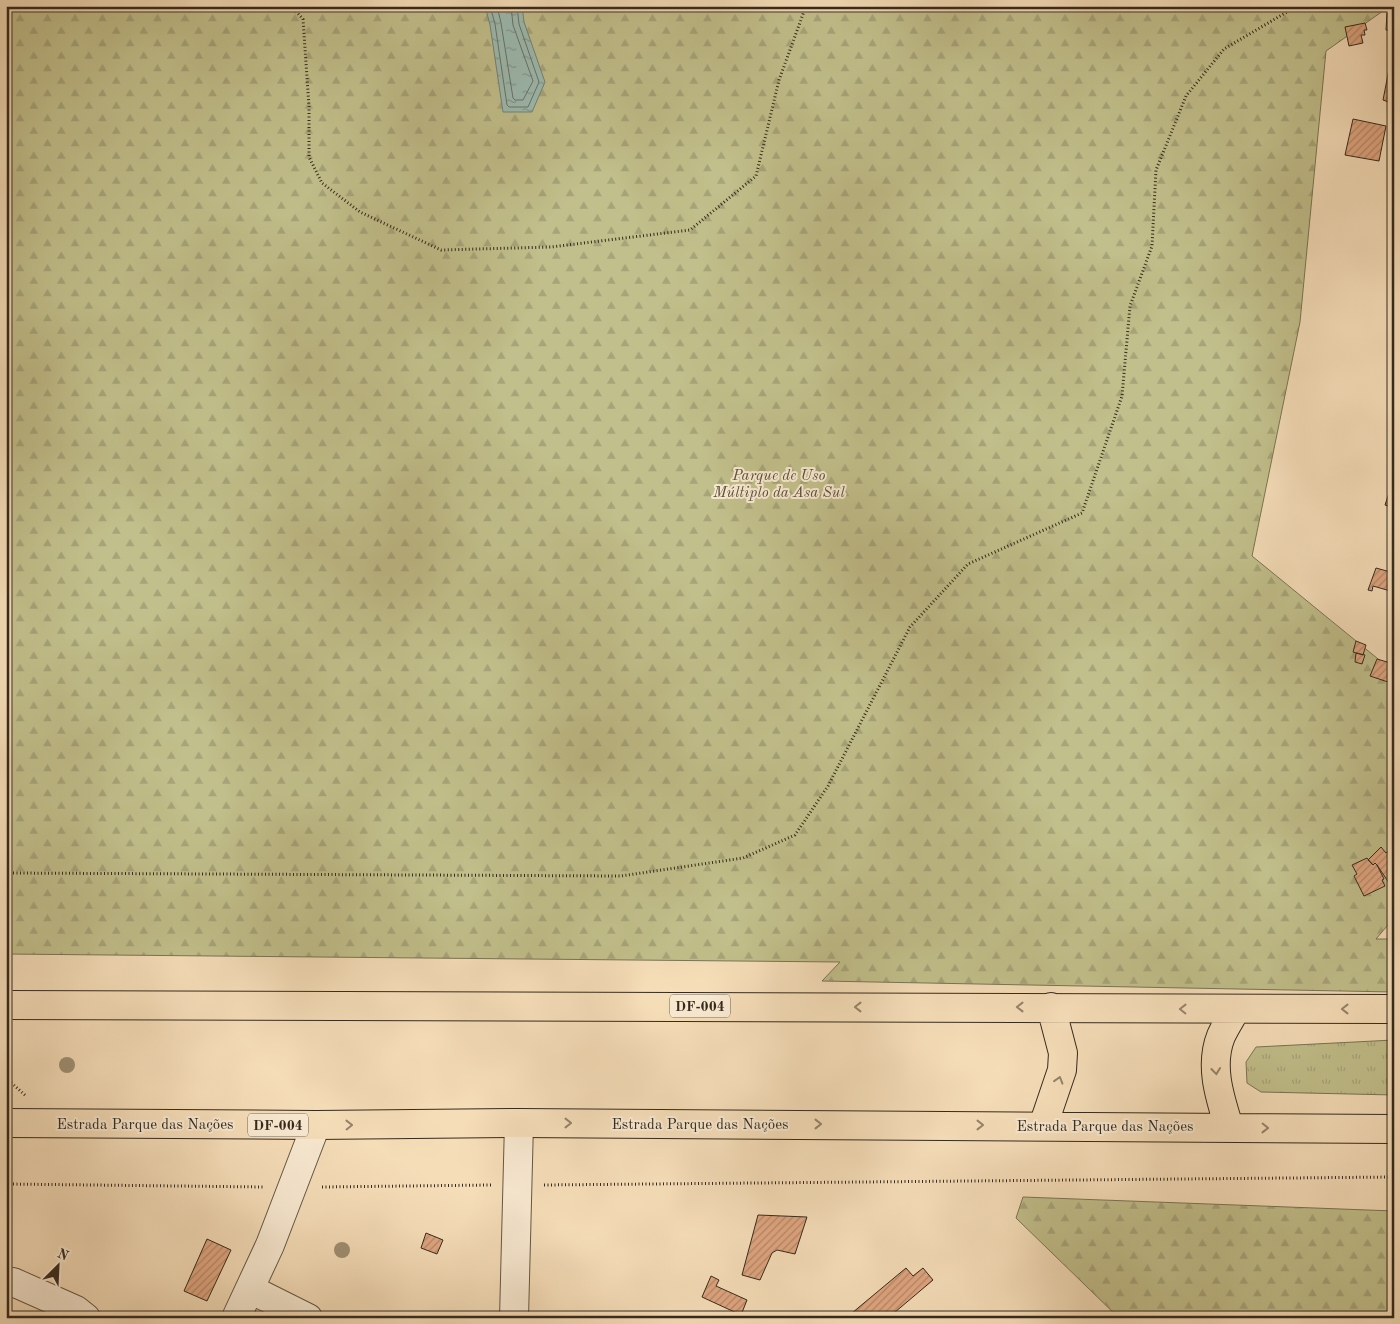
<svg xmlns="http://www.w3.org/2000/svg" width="1400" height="1324" viewBox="0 0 1400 1324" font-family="'Old Standard TT',serif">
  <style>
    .grass { fill: url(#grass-tufts); stroke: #7b7454 }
    .forest { fill: url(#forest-firs); stroke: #7b7454 }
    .water { fill: url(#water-ripples); stroke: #738176 }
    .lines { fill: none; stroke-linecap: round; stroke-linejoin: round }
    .shore { stroke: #687267; stroke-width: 1 }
    .building { fill: url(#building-hatch); stroke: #352a1d }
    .minor-casing { stroke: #655744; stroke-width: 30 }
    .highway-casing { stroke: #352a1d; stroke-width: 30 }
    .path { stroke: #352a1d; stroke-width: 3; stroke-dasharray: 1 2.5; stroke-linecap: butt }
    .minor { stroke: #f8e9d1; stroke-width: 28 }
    .highway { stroke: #f5ddb8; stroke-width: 28 }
    .tree { fill: #9f8f72 }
    .oneway { stroke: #95846a }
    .labels { text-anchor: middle; stroke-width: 4; stroke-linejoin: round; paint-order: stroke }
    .shield { fill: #f8e9d1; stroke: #706353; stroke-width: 1 }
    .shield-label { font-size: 14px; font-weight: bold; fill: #352a1d }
    .park-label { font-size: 15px; font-style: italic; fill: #584f38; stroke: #f8e9d1 }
    .street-label { font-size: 15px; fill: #352a1d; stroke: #f8e9d1 }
  </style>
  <defs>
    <pattern id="grass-tufts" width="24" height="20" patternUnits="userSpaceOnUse" patternTransform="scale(1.25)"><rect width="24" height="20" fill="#c1bf8b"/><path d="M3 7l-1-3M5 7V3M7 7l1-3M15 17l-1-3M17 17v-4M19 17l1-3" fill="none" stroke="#a6a478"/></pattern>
    <pattern id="forest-firs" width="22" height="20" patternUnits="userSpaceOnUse" patternTransform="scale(1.25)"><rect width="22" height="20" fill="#c1bf8b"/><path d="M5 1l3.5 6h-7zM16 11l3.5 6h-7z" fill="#a6a478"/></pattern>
    <pattern id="water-ripples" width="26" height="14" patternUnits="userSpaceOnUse" patternTransform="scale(1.25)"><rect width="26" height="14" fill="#9cbbb1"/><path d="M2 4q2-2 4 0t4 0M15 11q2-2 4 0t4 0" fill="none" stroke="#80988f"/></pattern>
    <pattern id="building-hatch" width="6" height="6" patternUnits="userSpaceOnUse" patternTransform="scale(1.25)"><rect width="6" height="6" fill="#dfa680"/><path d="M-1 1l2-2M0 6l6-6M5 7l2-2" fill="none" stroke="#b68768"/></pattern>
  </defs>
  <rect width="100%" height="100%" fill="#f5ddb8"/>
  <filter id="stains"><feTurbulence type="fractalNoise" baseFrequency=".004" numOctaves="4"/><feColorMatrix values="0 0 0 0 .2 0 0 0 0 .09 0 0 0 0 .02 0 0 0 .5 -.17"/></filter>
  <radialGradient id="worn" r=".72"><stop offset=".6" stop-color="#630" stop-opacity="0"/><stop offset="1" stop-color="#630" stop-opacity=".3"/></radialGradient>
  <path class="grass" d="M1394 1040V1095L1261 1092 1247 1083 1246 1062 1256 1047Z"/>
  <path class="forest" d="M6 6H1390L1326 51 1300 322 1252 556 1394 672V915L1393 919 1376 939H1394V992L822 981 840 962 6 954Z
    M1023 1197 1394 1211V1318H1119L1016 1218Z"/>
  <path class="water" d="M485 6H522L524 22 545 82 532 112H503L490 25Z"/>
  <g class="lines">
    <path class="shore" d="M490 6 495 24 507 105 509 107H528L539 82 519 24 517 6
      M497 6 501 23 513 98 515 100H523L533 81 513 25 511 6"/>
  </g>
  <path class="building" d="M1387 13 1394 14 1393 31 1386 30Z
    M1365 23 1367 30H1364L1365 35H1361L1363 43 1349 46 1345 27Z
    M1390 64H1394V104L1383 100Z
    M1353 119 1386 126 1379 161 1345 155Z
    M1394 478V508L1385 505Z
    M1376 568 1394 573V592L1373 586 1372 591 1368 590Z
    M1356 641 1366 645 1363 655 1353 652Z
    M1356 653 1365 655 1362 664 1355 662Z
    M1377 659 1394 664V684L1370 676Z
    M1381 847 1386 853 1394 847V879L1389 883 1377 865 1375 863 1373 865 1368 860Z
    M1367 858 1373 865 1375 863 1377 865 1384 879 1382 880 1385 886 1364 896 1354 876 1357 874 1352 865Z
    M758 1215 807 1217 795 1254 777 1250 772 1253 760 1280 742 1275Z
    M426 1233 443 1240 437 1254 421 1248Z
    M207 1239 231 1250 207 1301 184 1291Z
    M906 1268 913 1276 923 1268 933 1280 888 1318H846Z
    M711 1276 719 1280 716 1286 747 1300 741 1315 702 1297Z"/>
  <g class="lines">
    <g class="minor-casing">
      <path id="minor" d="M6 1281 13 1282 76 1310 86 1318
        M250 1289 308 1318
        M236 1318 270 1245 316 1125
        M514 1318 519 1123"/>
    </g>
    <g class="highway-casing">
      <path id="highway" d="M6 1005 1394 1009
        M6 1123 316 1125 519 1123 1394 1129
        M1043 1126 1062 1070 1063 1053 1051 1007
        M1229 1127C1220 1098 1209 1066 1221 1036 1225 1027 1231 1018 1236 1009"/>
    </g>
    <path class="path" d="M291 6 303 19 309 107V157L322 183 360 212 441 250 551 247 690 230 756 176 779 80 806 6
      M6 873 621 876 743 858 795 835 828 786 910 627 968 564 1082 513 1122 396 1130 306 1152 246 1156 170 1186 96 1224 49 1297 6
      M6 1078 26 1096
      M6 1184 263 1187
      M544 1185 1394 1177
      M322 1187 491 1185"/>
    <use href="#minor" class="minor"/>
    <use href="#highway" class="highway"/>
  </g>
  <g class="tree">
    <circle cx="67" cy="1065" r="8"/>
    <circle cx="342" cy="1250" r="8"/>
  </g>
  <defs><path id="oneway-chevron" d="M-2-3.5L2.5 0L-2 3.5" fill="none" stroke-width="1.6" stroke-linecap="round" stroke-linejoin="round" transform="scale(1.25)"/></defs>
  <g class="oneway">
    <use href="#oneway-chevron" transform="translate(858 1007) rotate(-180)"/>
    <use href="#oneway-chevron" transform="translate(1020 1007) rotate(-180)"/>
    <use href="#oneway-chevron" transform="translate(1183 1009) rotate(-179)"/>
    <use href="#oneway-chevron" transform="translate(1345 1009) rotate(-180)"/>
    <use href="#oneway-chevron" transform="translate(1216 1071) rotate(84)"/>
    <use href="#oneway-chevron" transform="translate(1059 1080) rotate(-73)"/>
    <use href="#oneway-chevron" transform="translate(568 1123)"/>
    <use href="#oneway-chevron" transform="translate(818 1124)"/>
    <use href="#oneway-chevron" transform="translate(349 1125) rotate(-1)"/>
    <use href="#oneway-chevron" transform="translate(980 1125)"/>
    <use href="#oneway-chevron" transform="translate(1265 1128) rotate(1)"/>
  </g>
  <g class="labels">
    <g class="shield">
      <rect x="670" y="994.5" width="60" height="23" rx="4"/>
      <rect x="248" y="1113.5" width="60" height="23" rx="4"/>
    </g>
    <g class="shield-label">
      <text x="700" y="1011">DF-004</text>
      <text x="278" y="1130">DF-004</text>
    </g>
    <g class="park-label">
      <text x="779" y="480">Parque de Uso<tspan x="779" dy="17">Múltiplo da Asa Sul</tspan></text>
    </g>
    <g class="street-label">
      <text x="145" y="1129">Estrada Parque das Nações</text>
      <text x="700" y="1129">Estrada Parque das Nações</text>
      <text x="1105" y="1131">Estrada Parque das Nações</text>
    </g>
  </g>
  <rect width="1400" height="1324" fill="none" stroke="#f5ddb8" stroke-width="25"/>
  <rect x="8" y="8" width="1385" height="1309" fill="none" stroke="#352a1d" stroke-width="2.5"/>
  <rect x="12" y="12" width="1375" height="1299" fill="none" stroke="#352a1d"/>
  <g transform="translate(58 1266) rotate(24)" stroke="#f8e9d1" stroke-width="4" paint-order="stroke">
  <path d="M0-4L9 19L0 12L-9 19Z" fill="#352a1d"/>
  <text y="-8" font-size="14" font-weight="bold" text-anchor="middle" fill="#352a1d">N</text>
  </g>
  <rect width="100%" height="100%" filter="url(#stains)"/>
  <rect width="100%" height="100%" fill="url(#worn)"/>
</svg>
